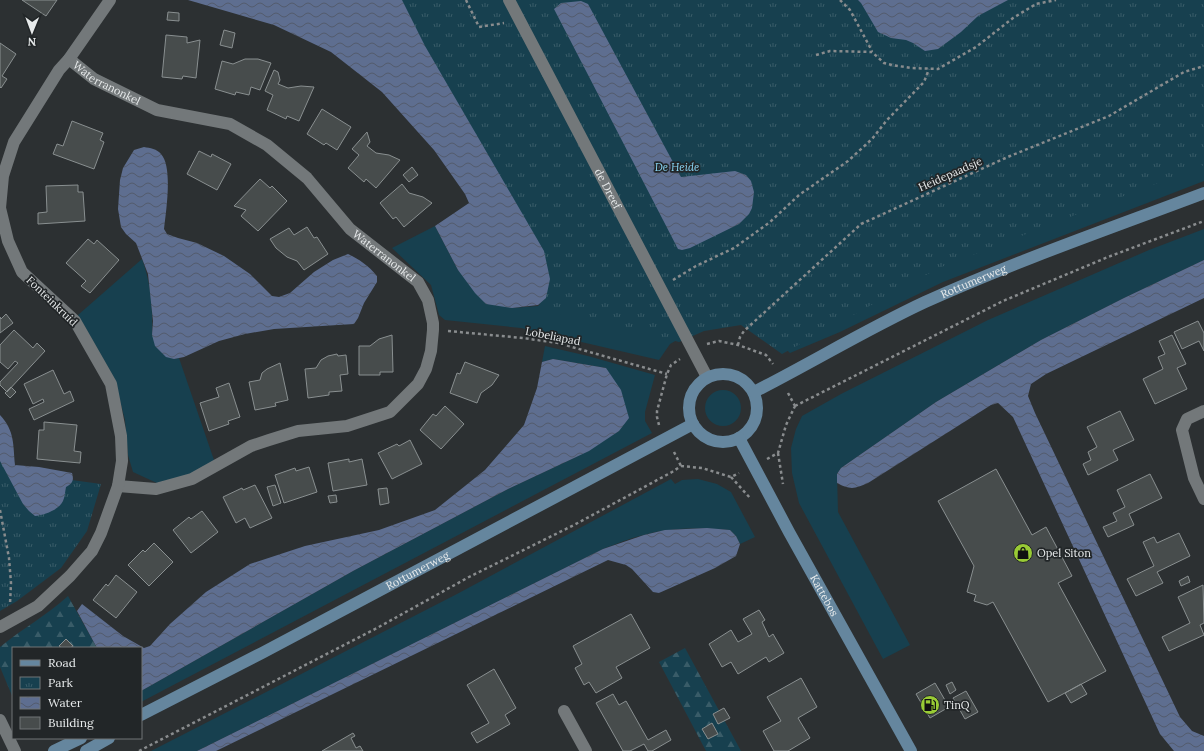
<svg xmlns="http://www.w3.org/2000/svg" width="1204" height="751" viewBox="0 0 1204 751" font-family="Lora,serif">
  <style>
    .green { fill: #17404f }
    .forest { fill: url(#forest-firs) }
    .park { fill: url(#park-tufts) }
    .water { fill: url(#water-waves) }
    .building { fill: #474c4c; stroke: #898f90 }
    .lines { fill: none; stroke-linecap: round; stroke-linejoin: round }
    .path { stroke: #898c8e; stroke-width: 2.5; stroke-dasharray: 3 3; stroke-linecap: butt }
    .street { stroke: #73787a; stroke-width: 12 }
    .secondary { stroke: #65869e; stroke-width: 12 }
    .labels { text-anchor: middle; stroke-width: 3.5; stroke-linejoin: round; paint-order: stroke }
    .street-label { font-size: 11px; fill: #e8ebec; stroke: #222628 }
    .park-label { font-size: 11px; font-style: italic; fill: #8bd8f7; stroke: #222628 }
    .poi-label { font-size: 11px; fill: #e8ebec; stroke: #222628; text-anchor: start }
  </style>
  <defs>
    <pattern id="forest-firs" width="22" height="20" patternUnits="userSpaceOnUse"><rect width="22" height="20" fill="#17404f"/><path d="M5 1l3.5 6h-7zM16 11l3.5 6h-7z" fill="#395c68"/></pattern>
    <pattern id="park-tufts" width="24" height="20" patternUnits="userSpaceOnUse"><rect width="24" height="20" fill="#17404f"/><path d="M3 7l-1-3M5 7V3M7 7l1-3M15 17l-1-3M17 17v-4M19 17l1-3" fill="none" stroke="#395c68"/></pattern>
    <pattern id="water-waves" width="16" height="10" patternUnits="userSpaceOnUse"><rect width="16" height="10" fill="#5e6e90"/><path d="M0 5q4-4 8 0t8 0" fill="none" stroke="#525a6c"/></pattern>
  </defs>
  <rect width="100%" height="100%" fill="#2c3032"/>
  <path class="green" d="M1204 155V181L943 282 840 332 790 353 778 342 830 313Z
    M435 226 458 270 512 308 538 306 546 298 677 340 670 344 659 360 521 328 445 320 439 315 431 285 392 248Z
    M1204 229V260L1124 298 1041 340 936 402 841 468 837 474 838 512 910 645 883 659 799 503 792 473 791 448 796 429 802 416 841 394 988 320 1149 250Z
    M142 259C151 283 153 310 152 335L174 359 179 358 215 463 196 474 159 484 133 472 128 455 125 420 114 378 78 315Z
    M545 346 588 356 655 375 645 412V421L652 433 141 702V691L353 571 508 489 576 457 619 431 606 368 553 359 542 362Z
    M705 408a18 18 0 1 1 36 0a18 18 0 1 1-36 0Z
    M671 479 675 484 682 480 698 479 717 484 731 492 755 537 740 544 736 536 730 530C702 528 671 527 644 535 630 538 616 544 603 549L197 751H151L457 594Z"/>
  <path class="forest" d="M68 596 97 648H13V698L0 667V647C22 629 47 615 68 596Z
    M685 648 741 751H706L659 662Z"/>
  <path class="park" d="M366 0H1204V165L939 268 782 354 741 325 704 331 679 342 527 300Z
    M0 447 13 472 101 484 87 531 61 568 17 601 0 611Z"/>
  <path class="water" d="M188 0H402L425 46 544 251 550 279 546 298 538 305 512 308 486 304 475 293 458 270 435 226 469 203 465 194 434 150 382 92 331 52 274 25Z
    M858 0H1008L978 16 961 32 938 49 925 51 913 43 906 40 891 38 878 32 861 3Z
    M581 1 588 4 681 177 735 171 746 175 751 181 754 192 752 208 749 214 739 224 690 248 682 250 678 249 554 9 561 3Z
    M144 147C150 148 157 149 161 154 173 167 166 211 164 229L167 234 178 238 197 243 224 256 250 274 272 296 279 297 290 293 314 272 333 260 348 254C359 259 369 266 377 276V282L364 303 358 318 354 324 274 329 245 334 219 341 184 357 174 359 166 357 155 346 152 335 153 321 148 274 136 243 126 234 121 227 118 209 120 180 123 168 134 150Z
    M1204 260V298L1046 374 1031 384 1028 396 1035 413 1180 717 1192 731 1204 736V751H1174L1160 734 1013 417 998 403 991 405 868 483C855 489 850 490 837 483V474L841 468 936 402 1041 340 1124 298Z
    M553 359 606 368 621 390 629 418 619 431 589 451 508 489 353 571 141 691V648H97L77 611 82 604 123 636 144 648 150 646 170 624 206 592 250 564 305 546 379 530 435 510 485 470 524 425 537 388 542 362Z
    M0 415C15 431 13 445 15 465L39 467 72 473C74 480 73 483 66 487 65 492 65 496 63 501 59 510 44 515 35 516L29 511 23 504 0 461Z
    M707 528 730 530 736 536 740 544 736 556 715 568 659 593 653 592 632 569 626 565 608 560 216 751H197L603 549 644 535 665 530Z"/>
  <path class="building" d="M22 0H57L46 16Z
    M168 12 179 13V21L167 20Z
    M224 30 235 33 232 48 220 45Z
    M166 35 187 37V43L200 40 196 78 183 76 182 79 162 77Z
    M0 43 16 54 2 76 7 79 1 88 0 87Z
    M245 59H258L271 63 260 90 251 87 249 95 236 92 235 95 215 89 222 61 233 64Z
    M274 70 278 72 280 80 278 84 288 88 301 86 314 87 299 121 287 116 286 119 267 110 273 95 265 91Z
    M322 109 351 127 337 150 326 143 324 145 307 134Z
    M72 121 103 133 100 140 104 142 94 169 53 154 57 144 63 146Z
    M367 132 370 142 367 146 376 153 389 155 400 160 376 188 366 179 364 182 348 168 359 155 352 149Z
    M199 151 211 157 212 154 231 164 217 190 187 174Z
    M412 167 418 175 409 182 403 175Z
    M260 179 270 188 272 186 287 201 258 231 241 216 246 210 234 206Z
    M402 184 409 193 423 197 432 203 404 227 396 217 393 219 380 203Z
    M78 185V192H83L85 221 38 224V213L47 212 46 186Z
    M307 227 314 238 317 237 328 254 304 270 297 261 287 257 276 248 270 239 289 228 294 235Z
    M88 239 94 244 97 240 119 260 90 293 81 286 86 281 66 263Z
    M6 314 13 323 0 333V317L1 319Z
    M1198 321 1204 333V351L1199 341 1182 349 1174 332Z
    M14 330 33 348 37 343 45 351 7 392 0 385V382L18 363 15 361 8 369 0 362V345Z
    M392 335 393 372H380V375H359V346H370L379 339Z
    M1172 335 1186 364 1177 368 1187 389 1155 404 1143 379 1163 369 1158 357 1165 354 1159 341Z
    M337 354 338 356 346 355 348 374 340 375 342 391 329 392V395L308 398 305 369 316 368 321 360 328 356Z
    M465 362 499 375 492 385 481 393 477 403 450 393 457 373 460 374Z
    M280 363 288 400 275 403 276 406 255 410 249 382 260 380 262 373 267 369Z
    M53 370 64 394 70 391 74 401 34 420 29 409 44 402 43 399 33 404 24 384Z
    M229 383 240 417 228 421 229 424 209 431 200 403 219 397 216 388Z
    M11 387 16 392 10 398 5 393Z
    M445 406 464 424 441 449 420 430 433 414 436 416Z
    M1120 411 1134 440 1113 450 1118 460 1088 475 1083 464 1091 460 1088 452 1097 447 1087 427Z
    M44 422 77 425 74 451 81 452 80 463 37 459 39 430H44Z
    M410 440 422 464 392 479 378 453 397 444 399 446Z
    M349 459V462L362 459 367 485 333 491 328 463Z
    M309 467 317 492 284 503 275 475 295 468 296 471Z
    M996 469 1032 535 1046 527 1072 576 1058 583 1106 671 1048 702 993 602 987 605 974 601 976 595 967 592 974 566 938 501Z
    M1150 474 1162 498 1129 514 1134 525 1108 537 1103 527 1117 521 1113 513 1125 507 1117 490Z
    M255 485 272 518 250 528 245 518 236 523 223 497 242 488 243 490Z
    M275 485 281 503 273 506 267 487Z
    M387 488 389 503 380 505 378 489Z
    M336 495 337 502 330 503 328 496Z
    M202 511 218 532 191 553 173 530 189 517 191 519Z
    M1179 533 1190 556 1157 572 1163 583 1136 596 1127 579 1154 566 1143 542 1154 537 1157 543Z
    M154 543 173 562 149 586 128 565 143 550 145 552Z
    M116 575 137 592 116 618 93 600 106 584 108 586Z
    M1188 576 1190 582 1181 586 1179 581Z
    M1203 585 1204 623 1200 625 1204 635 1169 651 1162 637 1190 623 1178 597Z
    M759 610 765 620 762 622 769 637 773 634 784 653 769 662 766 657 738 674 731 662 722 667 709 644 731 630 738 642 752 634 743 619Z
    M631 614 650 648 616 667 622 678 596 693 589 682 584 685 575 668 582 664 573 646Z
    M66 639 73 646 70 648H62L59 646Z
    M494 669 516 708 505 715 510 724 477 743 471 733 489 723 467 685Z
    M801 678 817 707 798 718 810 738 788 751H774L763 731 781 721 767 697Z
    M952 682 956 690 950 694 946 685Z
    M935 683 949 707 930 718 916 694Z
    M1081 684 1087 694 1071 703 1065 693Z
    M966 691 978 712 965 719 953 698Z
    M613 694 619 705 626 701 648 740 666 730 671 740 652 751H648L644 744 630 751H623L596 703Z
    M724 708 730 718 718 724 713 714Z
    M712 723 718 734 708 739 702 729Z
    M353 733 355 736 351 738 356 748 360 746 363 751H322Z"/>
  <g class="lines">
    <path class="path" d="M466 0 479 27 504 23
      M840 0 850 10 872 51
      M816 55 830 51 872 52 884 63 892 65 911 68 938 69 976 47 1013 18 1036 4 1056 0
      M673 280 696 266 734 248 770 222 799 195 848 161 872 139 887 120 924 82 929 69
      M448 331 523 338 558 343 667 374
      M707 344 719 341 738 345 766 355 773 364
      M738 345 740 337 744 331 861 224 1010 156 1109 116 1184 72 1204 66
      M788 393 795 406
      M795 406 1003 301 1108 257 1204 221
      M659 425 657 417V411L667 374 671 365 680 359
      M674 452 681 466
      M778 453 783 484
      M767 459 778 453 786 425 795 406
      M681 466 702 468 731 477 739 473
      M731 477 751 499
      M0 510 9 558 11 583 10 604
      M139 751 377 628 469 577 574 525 672 472 681 466"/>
    <g class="street">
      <path id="s1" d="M509 0 707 377"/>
      <path id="s2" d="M69 59 94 79 157 110 230 124 267 145 307 178 350 229 418 282 428 300 433 323V330L431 351 426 369 418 384 390 412 347 426 298 431 269 440 251 446 192 479 156 489 118 486"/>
      <path d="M1204 411 1187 419 1182 430 1194 478 1204 499"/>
      <path d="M0 627 38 606 70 576 92 551 101 533 118 486 122 461 121 436 111 384 75 321 22 272 8 241 0 208 3 176 14 142 59 70 69 59 110 0"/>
      <path d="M564 711 586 751"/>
      <path d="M0 720 15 751"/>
    </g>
    <g class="secondary">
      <circle cx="723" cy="408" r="34"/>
      <path id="s3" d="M754 392C811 363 867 329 925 302 1016 261 1111 228 1204 193"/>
      <path id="s4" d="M739 438 789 532 911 751"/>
      <path id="s5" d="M141 715 262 653 693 424"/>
      <path d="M54 751 81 738"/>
      <path d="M86 751 109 738"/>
    </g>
  </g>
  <defs>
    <g id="shop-disc" transform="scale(1)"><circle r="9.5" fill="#99cb35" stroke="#222628"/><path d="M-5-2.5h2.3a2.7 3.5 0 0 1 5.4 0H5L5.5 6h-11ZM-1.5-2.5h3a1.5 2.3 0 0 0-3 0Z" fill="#111"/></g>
    <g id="fuel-disc" transform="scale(1)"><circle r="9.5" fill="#99cb35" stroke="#222628"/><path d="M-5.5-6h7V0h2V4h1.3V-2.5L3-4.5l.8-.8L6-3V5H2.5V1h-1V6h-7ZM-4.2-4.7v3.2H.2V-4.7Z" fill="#111"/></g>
  </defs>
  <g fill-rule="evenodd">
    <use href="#shop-disc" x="1023" y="553"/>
    <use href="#fuel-disc" x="930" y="705"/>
  </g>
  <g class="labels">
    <g class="street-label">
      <text dy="4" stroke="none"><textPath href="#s2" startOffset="45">Waterranonkel</textPath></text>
      <text transform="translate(950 174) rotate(-24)" y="4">Heidepaadsje</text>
      <text dy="4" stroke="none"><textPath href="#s1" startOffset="213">de Dreef</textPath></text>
      <text dy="4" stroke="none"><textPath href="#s2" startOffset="381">Waterranonkel</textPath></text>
      <text dy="4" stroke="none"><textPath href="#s3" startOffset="246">Rottumerweg</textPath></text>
      <text transform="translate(52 301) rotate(44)" y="4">Fonteinkruid</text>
      <text transform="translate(553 336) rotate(11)" y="4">Lobeliapad</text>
      <text dy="4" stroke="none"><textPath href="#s5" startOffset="312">Rottumerweg</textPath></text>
      <text dy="4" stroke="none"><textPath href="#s4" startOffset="179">Kattebos</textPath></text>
    </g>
    <g class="park-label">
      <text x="677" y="171">De Heide</text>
    </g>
    <g class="poi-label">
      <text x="1037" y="557">Opel Siton</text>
      <text x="944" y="709">TinQ</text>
    </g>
  </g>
  <rect x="12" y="647" width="130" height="92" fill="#222628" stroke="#717576"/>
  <rect x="20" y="660" width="20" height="6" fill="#65869e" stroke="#717576"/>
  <text x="48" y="667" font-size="12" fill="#e8ebec">Road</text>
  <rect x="20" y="677" width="20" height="12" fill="url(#park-tufts)" stroke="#717576"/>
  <text x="48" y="687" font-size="12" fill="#e8ebec">Park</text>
  <rect x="20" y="697" width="20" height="12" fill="url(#water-waves)" stroke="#717576"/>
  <text x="48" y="707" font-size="12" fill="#e8ebec">Water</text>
  <rect x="20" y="717" width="20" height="12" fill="#474c4c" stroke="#717576"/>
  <text x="48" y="727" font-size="12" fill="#e8ebec">Building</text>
  <g transform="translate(32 32) rotate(181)" stroke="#222628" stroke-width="3" paint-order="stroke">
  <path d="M0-3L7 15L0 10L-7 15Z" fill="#e8ebec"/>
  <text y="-6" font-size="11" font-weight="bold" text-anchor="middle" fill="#e8ebec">N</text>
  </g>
</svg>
